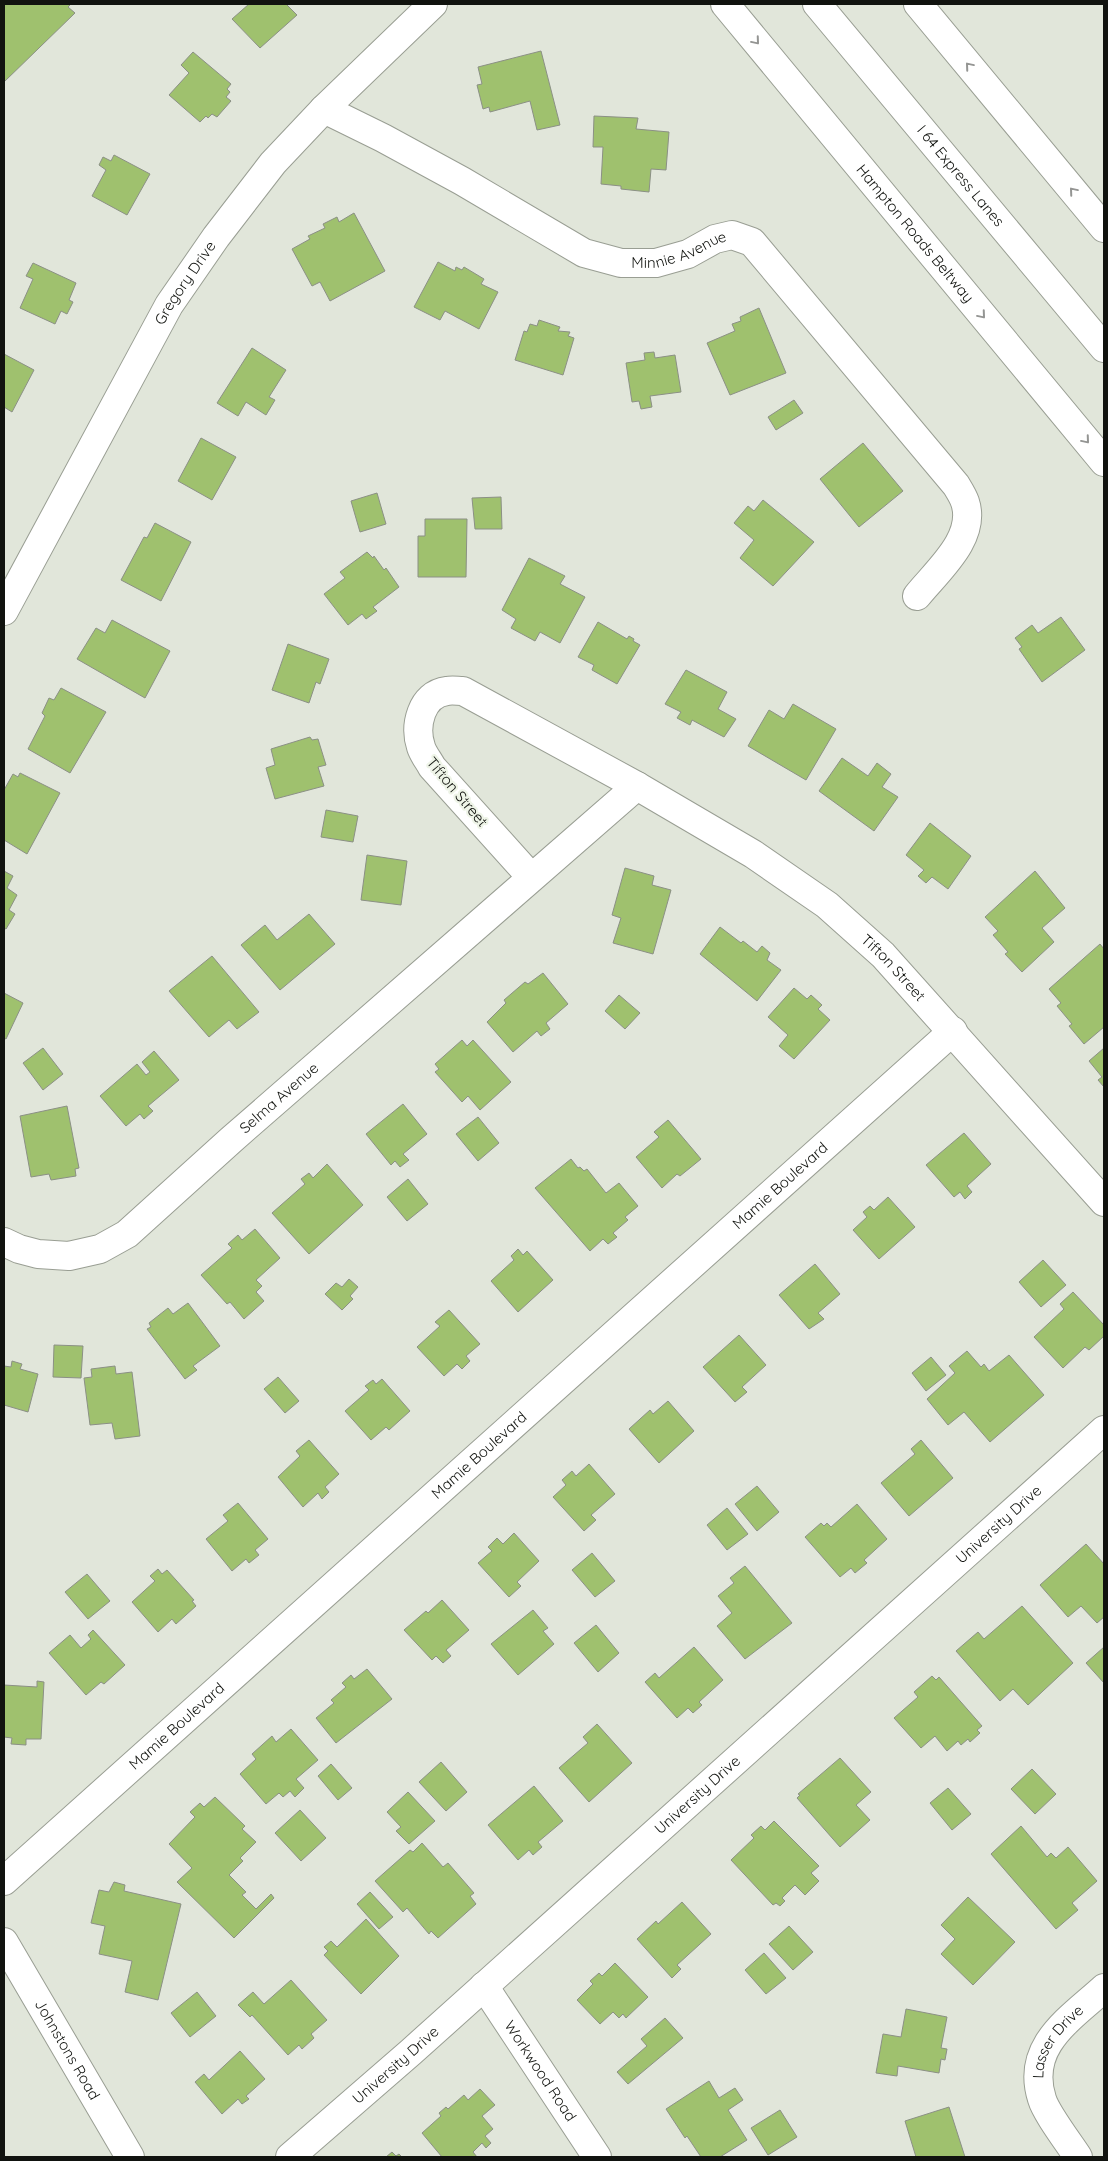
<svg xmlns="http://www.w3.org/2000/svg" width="1108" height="2161" viewBox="0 0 1108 2161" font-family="Quicksand,sans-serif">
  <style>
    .building { fill: #9fc16e; stroke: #8b9085 }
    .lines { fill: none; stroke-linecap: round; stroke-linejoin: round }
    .minor-casing { stroke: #999e93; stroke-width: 30 }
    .tertiary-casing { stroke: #999e93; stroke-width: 30 }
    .motorway-casing { stroke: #999e93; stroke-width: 30 }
    .minor { stroke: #fff; stroke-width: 28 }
    .tertiary { stroke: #fff; stroke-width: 28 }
    .motorway { stroke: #fff; stroke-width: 28 }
    .oneway { stroke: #949593 }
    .labels { text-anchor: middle; stroke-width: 4.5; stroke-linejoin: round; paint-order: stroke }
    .street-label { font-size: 15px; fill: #11130f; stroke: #eef4e7 }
  </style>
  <rect width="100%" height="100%" fill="#e1e6da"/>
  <path class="building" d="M4 4H71L68 7 75 13 4 82Z
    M249 4H286L297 15 260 48 232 19Z
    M541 51 560 125 537 130 530 101 490 112 489 107 483 109 477 85 482 84 478 67Z
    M193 52 231 84 227 89 230 92 226 97 231 101 217 117 212 114 208 118 206 116 200 122 169 95 189 73 181 65Z
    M594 116 638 118 636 129 669 132 666 170 651 169 649 192 621 189V186L601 184 603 147H593Z
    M114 155 150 174 127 215 92 196 106 170 99 165 103 157 111 161Z
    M354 213 385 271 330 301 320 282 312 286 292 249 310 239 308 236 325 228 323 224 337 217 339 222Z
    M438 262 455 271 456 267 462 270 464 267 484 279 481 284 498 292 479 329 445 311 440 320 414 307Z
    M33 263 76 283 69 300 73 302 67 314 61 311 55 324 20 308 33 279 26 276Z
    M759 308 786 373 730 395 707 343 735 331 732 324 741 321 740 317Z
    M539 320 560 327 558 331 570 332 568 336 574 338 563 375 515 360 524 331 527 332 530 324 537 326Z
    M252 348 286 370 269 397 275 400 266 415 246 402 238 416 217 403Z
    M654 352 655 358 675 355 681 392 650 396 652 407 641 409 639 401 632 402 626 363 645 360 644 353Z
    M4 354 34 370 12 412 4 407Z
    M794 400 803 413 776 430 768 417Z
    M201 438 236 457 212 500 178 481Z
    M863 443 903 491 859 527 820 479Z
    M377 493 386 524 360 532 351 501Z
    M501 497 502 529H475L472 498Z
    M763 500 814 542 773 586 740 558 754 540 734 523 748 506 754 511Z
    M425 519H467L466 577H418V536H425Z
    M155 523 191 542 161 601 121 580 144 537 147 538Z
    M367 552 373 558 374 556 384 570 386 568 399 587 373 607 377 611 366 619 362 614 348 625 324 594 345 578 340 572Z
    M529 558 565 576 560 584 585 597 560 643 540 632 535 641 511 628 516 619 502 610Z
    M1061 617 1085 650 1042 682 1019 649 1022 647 1015 638 1032 625 1038 633Z
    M112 620 170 651 145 698 77 659 96 628 105 633Z
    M598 622 627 639 629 636 634 639 633 641 640 645 617 684 592 670 594 665 578 657Z
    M288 644 329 659 320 684 316 682 309 703 272 690Z
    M686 670 727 692 718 709 736 719 724 737 692 720 690 725 677 718 681 712 665 704Z
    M61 688 106 712 70 773 28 749 45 716 42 713 49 698 54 700Z
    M793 704 836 729 806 780 748 746 769 710 784 719Z
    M310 737 312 740 318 739 326 765 318 767 324 786 275 799 266 768 275 765 271 749Z
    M842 758 868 776 877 763 891 774 882 787 898 797 874 831 819 791Z
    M20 773 60 793 27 854 4 840V790L13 774 18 777Z
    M326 810 358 816 353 842 321 837Z
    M930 823 971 856 948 889 932 877 926 883 918 876 924 870 906 855Z
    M367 855 407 861 401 905 361 900Z
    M625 868 654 876 652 885 671 890 653 954 613 943 621 918 612 915Z
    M4 871 13 876 7 888 17 895 9 910 15 914 6 929 4 928Z
    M1035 871 1065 908 1042 928 1054 942 1022 972 1005 954 1008 952 993 935 998 931 985 917Z
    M309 914 335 944 280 990 241 945 265 925 277 940Z
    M720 927 741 943 743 941 757 952 762 946 770 953 767 960 781 970 757 1001 700 954Z
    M1100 944 1104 949V1027L1084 1044 1069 1026 1072 1024 1057 1006 1061 1003 1049 989Z
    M212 956 259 1012 237 1029 229 1020 209 1037 169 991Z
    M543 973 568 1004 546 1023 550 1029 541 1036 537 1031 513 1052 487 1022 506 1003 504 1000 525 982 528 984Z
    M794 988 807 999 811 995 822 1005 818 1009 830 1020 794 1059 779 1046 788 1035 768 1017Z
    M4 993 23 1003 6 1039 4 1038Z
    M619 995 640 1013 625 1029 605 1011Z
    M462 1040 467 1046 473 1040 511 1082 480 1110 468 1096 462 1102 435 1072 439 1069 435 1064Z
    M43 1048 63 1074 43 1090 23 1063Z
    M1104 1048V1087L1098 1080 1102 1077 1089 1061Z
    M154 1051 179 1080 148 1106 153 1111 144 1119 140 1114 126 1126 100 1096 137 1064 146 1075 150 1072 142 1062Z
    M403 1104 427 1134 403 1154 409 1160 400 1167 395 1161 391 1165 366 1134Z
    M67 1106 79 1168 75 1169 76 1176 51 1180 49 1174 31 1177 20 1116Z
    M478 1117 499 1143 478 1161 456 1134Z
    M668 1120 701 1159 680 1176 677 1174 662 1188 636 1157 659 1137 654 1132Z
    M964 1133 991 1164 967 1186 972 1192 965 1199 960 1192 954 1197 926 1165Z
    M571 1159 578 1168 580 1167 584 1171 587 1169 606 1193 619 1183 638 1206 625 1217 628 1220 613 1233 617 1237 608 1244 603 1239 590 1251 535 1188Z
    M327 1164 363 1205 309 1254 272 1213 305 1184 301 1179 309 1173 313 1178Z
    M408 1179 428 1204 407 1221 387 1197Z
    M888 1197 915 1227 879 1259 853 1230 867 1217 863 1212 870 1206 874 1210Z
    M255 1229 280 1258 256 1280 262 1286 256 1292 264 1301 244 1319 230 1302 227 1304 201 1275 232 1248 228 1244 238 1235 242 1240Z
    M518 1249 523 1255 527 1251 553 1280 518 1312 491 1281 514 1260 511 1256Z
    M1043 1260 1066 1285 1041 1307 1019 1282Z
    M815 1264 840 1294 818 1313 824 1319 809 1329 779 1295Z
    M349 1279 358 1287 350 1296 353 1299 342 1310 325 1294 336 1283 342 1287Z
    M1073 1292 1104 1325V1336L1089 1350 1085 1347 1063 1368 1034 1337 1064 1309 1060 1304Z
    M188 1303 220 1346 193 1366 197 1370 185 1379 147 1329 151 1327 149 1323 168 1308 173 1314Z
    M449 1310 480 1344 466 1356 470 1361 462 1369 457 1364 444 1376 417 1347 440 1326 435 1322Z
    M739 1335 766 1365 742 1387 747 1392 735 1402 703 1367Z
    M54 1345 83 1346 81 1378 53 1377Z
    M967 1351 981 1367 984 1364 989 1371 1009 1355 1044 1395 990 1442 964 1412 948 1425 927 1399 955 1373 949 1366Z
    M931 1357 946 1375 926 1391 912 1373Z
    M12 1361 22 1364 20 1369 38 1374 28 1412 4 1405V1366L11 1367Z
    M115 1366 116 1374 132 1372 140 1436 115 1439 112 1423 90 1425 84 1378 92 1377 91 1369Z
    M278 1377 299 1401 285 1413 264 1389Z
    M382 1379 410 1411 389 1430 386 1427 371 1440 345 1411 369 1390 365 1386 373 1380 376 1384Z
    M668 1401 694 1431 659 1463 629 1429 650 1410 653 1414Z
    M309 1440 339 1474 325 1487 329 1492 322 1499 318 1493 303 1507 278 1477 300 1456 296 1451Z
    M921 1440 953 1478 909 1516 881 1483 915 1454 911 1449Z
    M589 1464 615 1494 591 1515 596 1520 584 1531 553 1497 566 1485 562 1480 572 1471 576 1476Z
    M757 1486 779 1512 757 1531 735 1504Z
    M238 1503 268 1539 255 1550 259 1555 249 1563 246 1559 232 1571 206 1539 228 1521 223 1515Z
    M857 1504 887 1539 864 1560 867 1563 855 1573 851 1568 840 1577 805 1537 821 1523 824 1526 827 1523 831 1527Z
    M727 1508 748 1534 727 1550 707 1525Z
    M514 1533 539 1561 517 1582 521 1586 509 1597 478 1563 492 1551 488 1547 497 1538 503 1544Z
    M1086 1544 1104 1564V1617L1097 1623 1081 1606 1068 1617 1040 1585Z
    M592 1553 615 1581 595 1597 572 1570Z
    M745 1566 792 1623 745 1659 717 1626 732 1613 718 1596 734 1583 730 1578Z
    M158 1569 162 1574 167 1570 194 1600 192 1601 196 1606 176 1624 172 1619 158 1632 132 1602 155 1581 150 1576Z
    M87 1574 110 1601 88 1619 65 1592Z
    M442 1600 469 1630 446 1650 451 1656 443 1663 436 1656 432 1660 404 1630 426 1611 428 1613Z
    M1022 1606 1073 1663 1028 1705 1013 1689 1000 1701 956 1651 978 1632 984 1639Z
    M533 1610 548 1628 543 1631 554 1644 518 1675 491 1644Z
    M596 1625 619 1653 598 1672 574 1643Z
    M93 1630 125 1665 104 1684 101 1682 86 1695 49 1653 70 1635 81 1648 91 1639 88 1635Z
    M694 1647 723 1680 699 1702 702 1705 693 1713 688 1708 677 1718 645 1682 655 1673 659 1678Z
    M1104 1647V1683L1086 1663Z
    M367 1669 392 1699 336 1743 316 1718 334 1703 331 1700 346 1687 342 1683 351 1675 354 1679Z
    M932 1676 936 1680 939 1677 982 1726 977 1730 980 1733 970 1742 968 1739 961 1745 958 1741 947 1751 935 1736 921 1748 894 1718 918 1697 914 1692Z
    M37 1681 44 1682 41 1739H26V1745L11 1744 12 1738 4 1737V1685L37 1687Z
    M597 1724 632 1763 589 1802 559 1768 588 1743 583 1737Z
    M291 1729 318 1760 296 1779 304 1788 295 1797 290 1791 283 1797 279 1793 266 1804 240 1774 256 1759 252 1754 272 1736 276 1742Z
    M840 1758 871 1792 856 1805 870 1820 840 1847 797 1798 800 1795 798 1794Z
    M441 1762 467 1792 446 1811 419 1782Z
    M331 1764 352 1788 338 1800 318 1776Z
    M1032 1769 1056 1794 1035 1814 1011 1789Z
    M534 1786 563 1821 538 1842 542 1847 533 1855 529 1850 518 1860 488 1825Z
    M948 1788 971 1814 952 1830 930 1803Z
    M408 1792 435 1821 409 1844 396 1831 401 1827 387 1812Z
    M215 1797 245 1826 242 1829 256 1842 240 1858 243 1861 229 1875 246 1892 242 1895 256 1909 271 1894 274 1898 234 1938 177 1882 192 1868 169 1844 195 1817 190 1812 200 1803 204 1807Z
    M300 1810 326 1838 301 1861 275 1833Z
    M774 1821 819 1866 811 1873 819 1881 805 1895 795 1885 782 1898 785 1901 780 1906 776 1903 773 1905 731 1860 754 1838 751 1835 761 1826 765 1830Z
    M1021 1826 1047 1857 1051 1853 1056 1858 1068 1847 1097 1881 1072 1903 1078 1910 1056 1929 991 1854Z
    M422 1843 443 1867 448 1863 474 1893 470 1896 476 1904 438 1938 431 1931 429 1934 407 1908 403 1912 375 1881 410 1850 413 1852Z
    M114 1882 125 1885 124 1891 181 1904 158 2000 125 1992 132 1961 99 1954 105 1926 91 1923 99 1890 109 1892Z
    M370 1892 393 1917 379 1929 357 1904Z
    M968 1897 1015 1942 973 1985 941 1954 955 1939 941 1925Z
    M682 1902 711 1934 677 1965 681 1969 672 1978 637 1939 656 1921 658 1924Z
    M366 1919 399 1956 361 1994 324 1955 328 1951 324 1947 331 1941 337 1947Z
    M789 1926 813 1952 793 1970 769 1944Z
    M764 1953 786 1978 766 1994 745 1970Z
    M615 1963 648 1997 626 2018 623 2014 619 2018 613 2012 600 2024 577 2000 593 1984 590 1981 599 1973 602 1976Z
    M291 1980 327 2020 311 2034 314 2038 302 2049 299 2045 288 2055 252 2015 250 2017 238 2005 253 1992 264 2004Z
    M197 1992 216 2016 190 2037 171 2013Z
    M906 2009 947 2017 941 2048 947 2049 945 2060 941 2059 939 2073 898 2066 897 2076 876 2073 883 2034 901 2037Z
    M665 2018 683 2038 628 2084 617 2072 647 2046 641 2039Z
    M240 2051 265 2079 246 2096 249 2099 242 2104 238 2099 222 2114 195 2082 204 2074 209 2080Z
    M709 2081 719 2098 735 2088 743 2100 728 2110 747 2140 720 2157H701L687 2136 685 2138 666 2109Z
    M480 2089 495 2105 482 2116 493 2129 485 2136 491 2143 486 2148 482 2143 473 2152 477 2157H442L422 2133 441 2116 439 2113 446 2107 448 2109 464 2095 468 2100Z
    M949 2107 965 2157H916L905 2121Z
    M780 2110 797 2137 768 2155 751 2128Z
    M392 2152 396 2156 399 2154 402 2157H386Z"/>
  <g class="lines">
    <g class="minor-casing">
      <g id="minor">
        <path id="s1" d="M324 109 383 138 462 181 584 253 621 263H656L688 254 715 239 732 235 752 242 956 485C959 490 963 496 965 502 977 538 937 571 917 596"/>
        <path id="s2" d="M4 611 169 305 216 237 273 163 324 109 433 4"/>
        <path id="s3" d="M531 877 432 767C429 761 423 754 421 747 414 726 421 694 447 691 452 690 458 691 463 691L637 786 753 854 827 905 883 955 1104 1202"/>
        <path id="s4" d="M4 1242 19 1249 38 1254 69 1256 100 1249 127 1234 231 1140 637 786"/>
        <path id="s5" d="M4 1881 953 1031"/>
        <path id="s6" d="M484 1986 597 2157"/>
        <path id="s7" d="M290 2157 411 2052 1104 1430"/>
        <path id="s8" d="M1078 2157C1069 2143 1046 2113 1042 2099 1025 2046 1070 2019 1104 1988"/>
      </g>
    </g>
    <g class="tertiary-casing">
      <g id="tertiary">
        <path id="s9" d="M4 1942 130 2157"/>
      </g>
    </g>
    <g class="motorway-casing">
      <g id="motorway">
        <path id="s10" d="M725 4 1104 462"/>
        <path id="s11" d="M817 4 1104 348"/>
        <path d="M918 4 1104 228"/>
      </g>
    </g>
    <use href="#minor" class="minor"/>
    <use href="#tertiary" class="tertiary"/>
    <use href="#motorway" class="motorway"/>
  </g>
  <defs><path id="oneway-chevron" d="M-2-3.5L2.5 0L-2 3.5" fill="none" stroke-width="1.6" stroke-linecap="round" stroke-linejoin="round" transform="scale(1.25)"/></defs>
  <g class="oneway">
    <use href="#oneway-chevron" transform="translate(756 41) rotate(50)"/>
    <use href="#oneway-chevron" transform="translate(969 66) rotate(-130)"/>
    <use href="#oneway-chevron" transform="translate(1073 191) rotate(-130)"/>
    <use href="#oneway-chevron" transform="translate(982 315) rotate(50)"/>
    <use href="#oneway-chevron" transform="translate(1086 440) rotate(50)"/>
  </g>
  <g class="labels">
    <g class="street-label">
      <text dy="5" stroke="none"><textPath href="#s11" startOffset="224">I 64 Express Lanes</textPath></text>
      <text dy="5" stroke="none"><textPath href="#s10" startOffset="298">Hampton Roads Beltway</textPath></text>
      <text dy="5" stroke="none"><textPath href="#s1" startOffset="396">Minnie Avenue</textPath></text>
      <text dy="5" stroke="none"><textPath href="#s2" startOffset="375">Gregory Drive</textPath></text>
      <text transform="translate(457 792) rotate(50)" y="5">Tifton Street</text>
      <text dy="5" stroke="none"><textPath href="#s3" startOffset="771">Tifton Street</textPath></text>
      <text dy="5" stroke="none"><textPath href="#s4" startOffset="334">Selma Avenue</textPath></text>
      <text dy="5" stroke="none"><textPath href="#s5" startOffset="1042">Mamie Boulevard</textPath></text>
      <text dy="5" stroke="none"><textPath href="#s5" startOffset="638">Mamie Boulevard</textPath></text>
      <text dy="5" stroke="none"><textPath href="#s7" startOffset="950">University Drive</textPath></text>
      <text dy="5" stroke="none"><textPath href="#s5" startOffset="232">Mamie Boulevard</textPath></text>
      <text dy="5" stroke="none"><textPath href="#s7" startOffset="545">University Drive</textPath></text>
      <text dy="5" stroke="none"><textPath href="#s8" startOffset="132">Lasser Drive</textPath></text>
      <text dy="5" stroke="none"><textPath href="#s9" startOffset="125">Johnstons Road</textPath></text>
      <text dy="5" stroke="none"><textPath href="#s7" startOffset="140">University Drive</textPath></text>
      <text dy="5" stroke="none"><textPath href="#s6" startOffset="102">Workwood Road</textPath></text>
    </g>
  </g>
  <rect width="1108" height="2161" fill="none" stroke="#11130f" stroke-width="10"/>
</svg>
